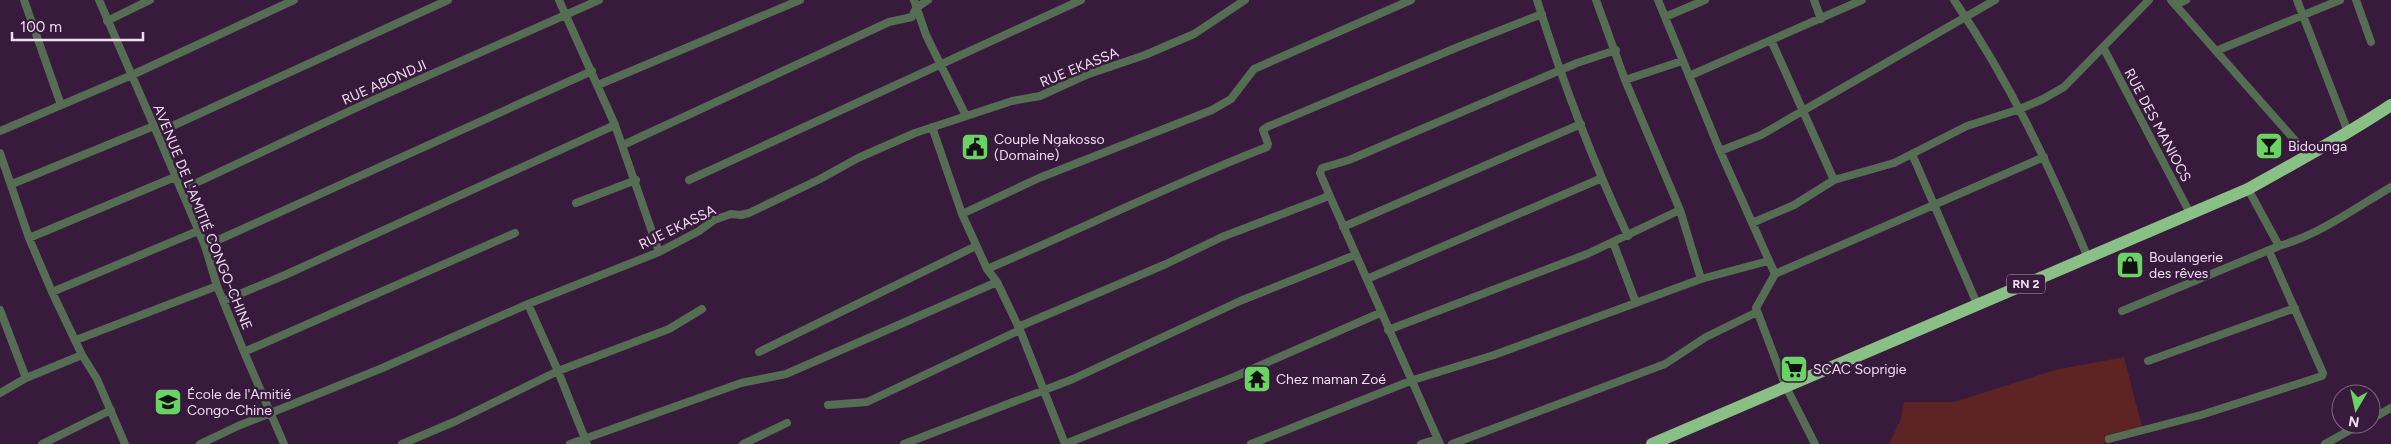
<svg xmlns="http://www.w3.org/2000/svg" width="2391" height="444" viewBox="0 0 2391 444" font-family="Figtree,sans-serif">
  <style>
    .green { fill: #5d2423 }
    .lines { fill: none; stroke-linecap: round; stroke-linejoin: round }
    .minor { stroke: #556d53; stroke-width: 8 }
    .trunk { stroke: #89c085; stroke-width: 12 }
    .labels { text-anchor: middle; stroke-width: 5; stroke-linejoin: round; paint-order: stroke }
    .shield { fill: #381a3c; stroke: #baa3bc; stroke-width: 1 }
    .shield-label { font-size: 12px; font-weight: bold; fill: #f1def3 }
    .street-label { font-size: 14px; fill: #f1def3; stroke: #381a3c }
    .poi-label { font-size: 14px; fill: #f1def3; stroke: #381a3c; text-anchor: start }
  </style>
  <rect width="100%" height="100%" fill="#381a3c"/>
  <path class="green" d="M2124 357 2142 427 2102 444H1889L1901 419 1904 402H1954L2055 370Z"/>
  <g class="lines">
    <path class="minor" d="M24 0 61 105
      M99 0 157 133 205 246 217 286 244 352 284 444
      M559 0 615 125 659 252
      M914 0 926 35 966 116
      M1537 0C1562 80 1592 160 1628 236
      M1596 0 1625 80 1680 210 1701 279
      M1658 0 1720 151 1775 274
      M1814 0 1821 19
      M1954 0C2010 82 2050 167 2088 258
      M2171 0 2307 154
      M2297 0 2348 132
      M2356 0 2371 42
      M2176 5 2186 0
      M1665 17 1705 0
      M107 21 150 0
      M1771 40 1834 180
      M2103 47 2191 215
      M2216 51 2340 0
      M1689 76 1862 0
      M1625 80 1682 61
      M598 85 800 0
      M932 127 962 214 987 269 997 282 1020 330 1065 444
      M0 131 132 75 294 0
      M157 133 448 0
      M623 145 889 22 912 17 916 8 928 0
      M1720 151 1761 135 1995 0
      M0 153 29 238 52 292 82 355 97 379 125 444
      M1912 154 1978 306
      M689 180 1081 0
      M12 184 154 126
      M2248 189 2279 246
      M181 190 373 100 599 0
      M1329 194 1440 444
      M576 203 636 180
      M962 214 1039 178 1212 110 1231 99 1254 69 1411 0
      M1752 223 1794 205 1834 180 1894 163 1967 126 2020 109 2043 99 2064 87 2149 0
      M1343 227 1581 124
      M29 238 175 177
      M1613 242 1636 303
      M205 246 592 71
      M987 269C1081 229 1172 184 1267 147L1268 144 1263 130 1267 127 1458 47 1542 14
      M1367 279 1602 178
      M52 292 198 231
      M223 301 285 275 615 125
      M528 304 558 371 587 444
      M0 310 26 378
      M2122 311 2279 246C2320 234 2354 209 2391 187
      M1018 327 1166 264 1222 237 1324 198 1329 194 1320 173 1322 168 1349 160 1577 63 1616 50
      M1388 330 1587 254 1680 210
      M76 340 217 286
      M244 352 515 233
      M759 352 976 246
      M2148 361 2295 308
      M0 393 26 378 82 355
      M828 405 867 402 1020 330
      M2371 419 2391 408
      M2109 439 2201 415 2322 376 2323 373 2269 251
      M42 444 111 410
      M200 444 238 426 380 369 528 304 659 252 699 231 714 220 731 214 741 215 749 213 820 179 858 158 915 133 1012 101 1040 96 1086 75 1145 55 1194 34 1245 0
      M402 444 456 421 558 371 669 329 702 309
      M570 444 741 383 786 374 997 282
      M743 444 787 423
      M904 444 1073 379 1240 301 1355 255
      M1065 444 1234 377 1380 313
      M1251 444 1413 380 1494 355 1701 279 1768 261
      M1421 444 1437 439
      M1452 444 1665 364 1706 337 1757 312
      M1815 444 1786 387 1756 308 1775 274 2044 157
      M2325 444 2361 424"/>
    <path class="trunk" d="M1652 444 2248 189C2296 162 2345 136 2391 105"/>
  </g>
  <defs>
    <g id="bar-square" transform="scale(1.4375)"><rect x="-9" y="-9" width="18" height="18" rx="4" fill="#69d464" stroke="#381a3c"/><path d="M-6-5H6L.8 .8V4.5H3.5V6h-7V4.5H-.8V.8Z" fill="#111"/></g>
    <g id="civic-square" transform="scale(1.4375)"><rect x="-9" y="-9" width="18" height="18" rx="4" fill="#69d464" stroke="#381a3c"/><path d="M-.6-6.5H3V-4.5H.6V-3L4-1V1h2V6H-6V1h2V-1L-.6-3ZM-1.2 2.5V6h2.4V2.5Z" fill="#111"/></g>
    <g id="shop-square" transform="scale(1.4375)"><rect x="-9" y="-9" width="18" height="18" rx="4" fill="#69d464" stroke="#381a3c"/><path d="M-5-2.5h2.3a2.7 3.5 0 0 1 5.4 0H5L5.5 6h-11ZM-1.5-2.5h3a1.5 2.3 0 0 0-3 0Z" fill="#111"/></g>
    <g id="supermarket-square" transform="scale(1.4375)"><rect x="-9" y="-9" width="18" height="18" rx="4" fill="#69d464" stroke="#381a3c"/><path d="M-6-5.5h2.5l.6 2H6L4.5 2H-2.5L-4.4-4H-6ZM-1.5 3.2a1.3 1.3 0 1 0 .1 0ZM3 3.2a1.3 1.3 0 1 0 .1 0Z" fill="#111"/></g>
    <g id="temple-square" transform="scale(1.4375)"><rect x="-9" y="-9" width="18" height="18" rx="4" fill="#69d464" stroke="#381a3c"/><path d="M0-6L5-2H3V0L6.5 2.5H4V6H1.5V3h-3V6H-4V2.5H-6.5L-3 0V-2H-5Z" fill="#111"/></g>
    <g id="university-square" transform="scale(1.4375)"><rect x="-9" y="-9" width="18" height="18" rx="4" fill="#69d464" stroke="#381a3c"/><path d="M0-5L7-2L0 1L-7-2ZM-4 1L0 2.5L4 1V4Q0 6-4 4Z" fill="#111"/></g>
  </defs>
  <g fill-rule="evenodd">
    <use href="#bar-square" x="2269" y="146"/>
    <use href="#civic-square" x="975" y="147"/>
    <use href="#shop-square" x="2130" y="265"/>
    <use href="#supermarket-square" x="1794" y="369"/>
    <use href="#temple-square" x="1257" y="379"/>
    <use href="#university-square" x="168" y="402"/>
  </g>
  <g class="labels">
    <rect class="shield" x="2007" y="274.5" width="38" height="19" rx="4"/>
    <g class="shield-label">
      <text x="2026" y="288">RN 2</text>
    </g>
    <g class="street-label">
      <text transform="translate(1079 67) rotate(-22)" y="5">RUE EKASSA</text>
      <text transform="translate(384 82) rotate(-24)" y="5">RUE ABONDJI</text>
      <text transform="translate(2158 125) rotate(62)" y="5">RUE DES MANIOCS</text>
      <text transform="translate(203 217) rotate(68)" y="5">AVENUE DE L'AMITIÉ CONGO-CHINE</text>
      <text transform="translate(677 227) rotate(-26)" y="5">RUE EKASSA</text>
    </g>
    <g class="poi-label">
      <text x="994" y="144">Couple Ngakosso<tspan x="994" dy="16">(Domaine)</tspan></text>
      <text x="2288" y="151">Bidounga</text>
      <text x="2149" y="262">Boulangerie<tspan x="2149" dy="16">des rêves</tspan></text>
      <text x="1813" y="374">SCAC Soprigie</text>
      <text x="1276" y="384">Chez maman Zoé</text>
      <text x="187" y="399">École de l'Amitié<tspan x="187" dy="16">Congo-Chine</tspan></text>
    </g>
  </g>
  <g transform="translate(2356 409) rotate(189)"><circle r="24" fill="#381a3c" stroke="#826885"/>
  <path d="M0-4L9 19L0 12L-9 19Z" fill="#69d464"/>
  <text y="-8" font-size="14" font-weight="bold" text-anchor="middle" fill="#f1def3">N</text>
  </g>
  <path d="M12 32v8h131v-8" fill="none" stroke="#f1def3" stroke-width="2.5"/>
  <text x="20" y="32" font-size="15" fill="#f1def3" stroke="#381a3c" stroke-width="4" paint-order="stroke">100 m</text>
</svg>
